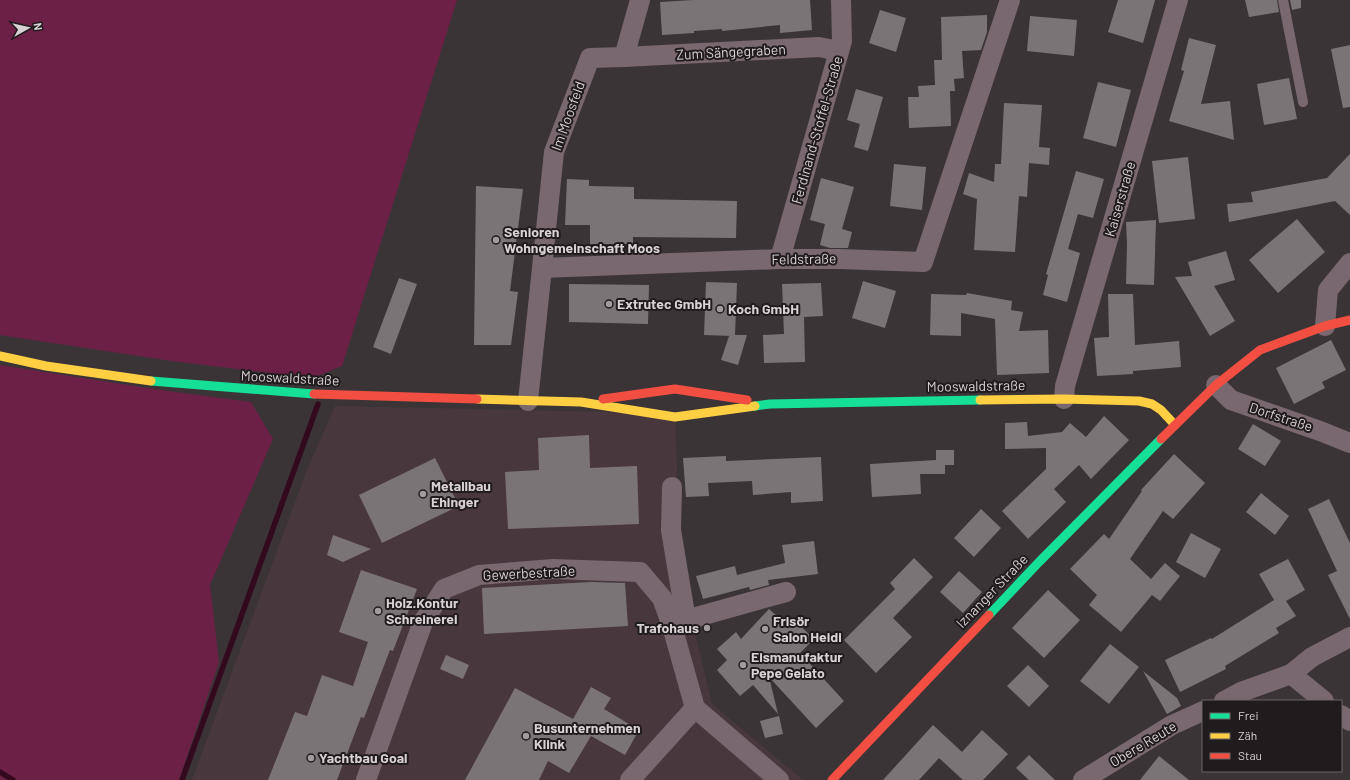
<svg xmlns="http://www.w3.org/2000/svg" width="1350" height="780" viewBox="0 0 1350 780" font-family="Barlow,sans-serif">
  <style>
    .built { fill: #49373e }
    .green { fill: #6c2046 }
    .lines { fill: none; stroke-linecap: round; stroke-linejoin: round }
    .stream { stroke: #33091e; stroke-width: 5.5 }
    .building { fill: #7b7476 }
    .lane { stroke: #79686f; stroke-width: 10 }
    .street { stroke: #79686f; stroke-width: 20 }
    .fast { stroke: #16e098; stroke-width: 9 }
    .slow { stroke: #ffcf43; stroke-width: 9 }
    .jam { stroke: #f24e42; stroke-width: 9 }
    .poi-dot { fill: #a29a9d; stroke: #201b1d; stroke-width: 1.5 }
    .labels { text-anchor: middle; stroke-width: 4; stroke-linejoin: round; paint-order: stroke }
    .street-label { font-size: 14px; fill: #d9d1d4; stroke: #201b1d }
    .poi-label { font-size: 14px; font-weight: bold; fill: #d9d1d4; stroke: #201b1d; text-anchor: start }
  </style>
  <rect width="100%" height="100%" fill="#3b3436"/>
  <path class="built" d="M335 406 609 412 675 417 681 577 712 704 803 780H192L307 470Z"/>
  <path class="green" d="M0 0H457L342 366 313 378 172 361 0 335Z
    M0 365 160 390 251 402 273 439 210 585 219 662 179 780H0Z"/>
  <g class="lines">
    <path class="stream" d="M0 772 13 780
      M182 780 318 404"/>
  </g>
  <path class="building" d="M693 0H810L812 30 780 33V25L722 31V29L694 31V33L662 35 660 2Z
    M1118 0H1155L1143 43 1108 32Z
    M1245 0H1277L1279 12 1249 17Z
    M1290 0H1301V8L1292 10Z
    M880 10 906 18 896 52 869 43Z
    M987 15V32L981 50 962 51 964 78 954 79 955 91H950L951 126 909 128 908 97H919L918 86 935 85 934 60H942L941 17Z
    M1030 16 1077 20 1074 56 1027 51Z
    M1189 38 1216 45 1201 104 1230 101 1234 140 1169 121 1184 71 1181 70Z
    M1350 45V107L1343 108 1331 49Z
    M1289 78 1297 119 1264 125 1257 84Z
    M1098 82 1131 90 1116 147 1083 138Z
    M856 89 883 97 868 151 854 147 860 124 847 120Z
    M1004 103 1042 105 1039 147 1050 148 1049 165 1029 163 1027 197 1019 196 1015 252 974 250 977 199 963 194 969 173 994 182 995 164H1001Z
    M1350 154V215L1335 201 1229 222 1227 204 1253 202 1251 192 1327 178Z
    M1188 157 1195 219 1159 223 1152 161Z
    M894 164 926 167 922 210 890 206Z
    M1076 171 1104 179 1093 218 1078 214 1068 249 1080 253 1067 302 1043 295 1048 275 1046 274Z
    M821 178 854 187 842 229 852 232 848 248H830L820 245 825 224 810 220Z
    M567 179 589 180V186L634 187V199L737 201 736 238 633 237V244H590V225H565Z
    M476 186 523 189 510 291 518 292 511 345H474Z
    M1297 219 1325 252 1278 293 1249 260Z
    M1156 220 1154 285 1126 284 1127 244 1126 222Z
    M1226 251 1235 280 1214 286 1235 321 1210 336 1175 277 1192 276 1188 262Z
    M399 278 417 284 391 354 373 347Z
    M863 281 896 291 885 328 852 318Z
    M706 282 737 283 735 335H747L738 365 721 360 729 336H733L704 335Z
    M821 283 823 316 804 317 805 362 764 363 763 335 784 334 782 284Z
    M569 284 649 285 648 324 569 322Z
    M967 293 1012 301 1011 310 1023 312 1019 331 1048 330 1049 373 997 375 995 319 961 313V336L930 335 931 294 966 295Z
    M1108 294H1133L1135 345 1179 341 1181 367 1133 371V374L1097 376 1094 338 1109 337Z
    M1331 340 1346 370 1322 382 1325 388 1294 404 1276 368Z
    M1104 416 1129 440 1091 479 1079 465 1054 489 1066 502 1028 539 1002 511 1046 469V448L1005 449V423L1027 422 1028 436 1062 432 1070 423 1086 437Z
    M1253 424 1281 441 1265 466 1238 449Z
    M589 435 590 468 637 466 639 524 508 529 505 472 539 470 538 438Z
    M936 450H954V465H945V474H920L921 494 872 497 870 464 936 460Z
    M1174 454 1205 483 1173 519 1163 511 1130 559 1151 579 1165 563 1180 576 1160 601 1152 595 1121 632 1089 605 1097 595 1070 569 1104 534 1109 539 1142 491 1141 490Z
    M726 456V461L821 457 823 501 791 503V492L753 495 752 481 708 483 709 496 686 497 683 458Z
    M435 458 459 506 382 543 359 495Z
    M1261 493 1289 516 1275 535 1246 512Z
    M1329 499 1350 543V619L1328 575 1337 571 1308 509Z
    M981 509 1001 528 974 557 954 538Z
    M1191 533 1221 549 1205 578 1176 562Z
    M333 535 371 549 343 562 327 555Z
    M814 541 818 574 768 580 769 585 750 590 749 587 703 599 696 576 735 566 737 575 785 563 782 545Z
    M914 558 933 577 893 618 912 637 876 673 844 640 895 589 890 583Z
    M1288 559 1305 590 1286 601 1296 616 1276 628 1279 633 1225 666 1226 669 1180 692 1165 660 1211 638 1212 639 1274 600 1259 574Z
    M361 570 417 589 393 651 390 650 364 718 361 717 337 780H268L295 712 307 716 322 675 353 686 368 642 339 632Z
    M959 571 982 592 963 613 940 592Z
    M591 582 625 583 628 626 484 634 482 588Z
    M1048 590 1080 620 1044 658 1012 628Z
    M769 609 786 624 792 618 814 639 800 653 844 701 816 728 769 677 778 714 753 685 740 696 717 670 727 660 717 649 736 632 741 639Z
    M1110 644 1139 667 1109 704 1080 681Z
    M446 655 469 665 463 679 440 669Z
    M1028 665 1049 686 1029 707 1007 686Z
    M1143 671 1177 698 1181 706 1167 714Z
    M591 687 611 698 604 709 639 730 625 755 591 736 569 773 548 761 539 780H465L515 688 573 719Z
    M779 716 783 734 765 738 760 721Z
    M933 725 962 752 982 730 1008 754 983 780H963L939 758 919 780H883Z
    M1029 755 1055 780H1029L1016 768Z
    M1159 756 1189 780H1140Z"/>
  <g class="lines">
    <path class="lane" d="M1283 0 1303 102"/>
    <path class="street" d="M624 57 819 47 839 51
      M780 259 842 41 841 0
      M542 268 554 152 590 58 624 57 640 0
      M1325 326 1328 290 1350 263
      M1216 385 1231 400 1320 431 1350 443
      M1064 399 1065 386 1076 348 1178 0
      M528 401 542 268 780 259H839L923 262 1010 0
      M672 487 671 530 686 620
      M674 625 686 620 786 592
      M1291 674 1312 657 1350 637
      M1224 701 1241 692 1291 674 1324 701
      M1341 715 1350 721
      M366 780 423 622 444 589 479 575 553 569 640 572 662 598 672 626 695 708 779 780
      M630 780 695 708
      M1083 780 1172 725 1203 711"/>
    <path class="fast" d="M151 381 314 394
      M755 406 770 404 980 400
      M989 615 1039 562 1161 439"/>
    <path class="slow" d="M0 356 46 366 151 381
      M477 399 581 402 675 417 755 406
      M980 400 1064 399 1139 401 1152 404 1161 410 1175 425"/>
    <path class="jam" d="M314 394 477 399
      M603 399 675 389 747 400
      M1161 439 1216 385 1260 350 1325 326 1350 320
      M832 780 989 615"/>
  </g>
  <g class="poi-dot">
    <circle cx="496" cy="240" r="4"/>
    <circle cx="609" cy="304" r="4"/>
    <circle cx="720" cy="309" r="4"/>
    <circle cx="423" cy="494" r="4"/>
    <circle cx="378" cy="611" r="4"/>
    <circle cx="707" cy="628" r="4"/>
    <circle cx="765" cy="629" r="4"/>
    <circle cx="743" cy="665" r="4"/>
    <circle cx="526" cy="736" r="4"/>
    <circle cx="311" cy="758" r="4"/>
  </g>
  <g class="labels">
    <g class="street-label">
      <text transform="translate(731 52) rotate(-3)" y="5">Zum Sängegraben</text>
      <text transform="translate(568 116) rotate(-70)" y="5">Im Moosfeld</text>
      <text transform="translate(817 130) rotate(-74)" y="5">Ferdinand-Stoffel-Straße</text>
      <text transform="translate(1120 199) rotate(-74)" y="5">Kaiserstraße</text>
      <text transform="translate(804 259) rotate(-1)" y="5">Feldstraße</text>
      <text transform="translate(290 378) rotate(3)" y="5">Mooswaldstraße</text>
      <text transform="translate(976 386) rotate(-1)" y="5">Mooswaldstraße</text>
      <text transform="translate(1281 417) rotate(18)" y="5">Dorfstraße</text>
      <text transform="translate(529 573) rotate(-3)" y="5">Gewerbestraße</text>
      <text transform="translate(992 591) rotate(-46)" y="5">Iznanger Straße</text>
      <text transform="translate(1143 744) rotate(-31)" y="5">Obere Reute</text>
    </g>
    <g class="poi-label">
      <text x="504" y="237">Senioren<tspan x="504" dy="16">Wohngemeinschaft Moos</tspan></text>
      <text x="617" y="309">Extrutec GmbH</text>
      <text x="728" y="314">Koch GmbH</text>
      <text x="431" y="491">Metallbau<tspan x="431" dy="16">Ehinger</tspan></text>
      <text x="386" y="608">Holz.Kontur<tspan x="386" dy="16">Schreinerei</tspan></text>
      <text x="773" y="626">Frisör<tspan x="773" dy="16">Salon Heidi</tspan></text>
      <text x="699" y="633" text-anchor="end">Trafohaus</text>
      <text x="751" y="662">Eismanufaktur<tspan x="751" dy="16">Pepe Gelato</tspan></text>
      <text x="534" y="733">Busunternehmen<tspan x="534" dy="16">Klink</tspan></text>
      <text x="319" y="763">Yachtbau Goal</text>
    </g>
  </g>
  <rect x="1202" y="700" width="140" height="72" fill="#201b1d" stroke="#6a6466"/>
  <rect x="1210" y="713" width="20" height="6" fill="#16e098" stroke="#6a6466"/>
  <text x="1238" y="720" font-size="12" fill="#d9d1d4">Frei</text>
  <rect x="1210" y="733" width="20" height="6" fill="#ffcf43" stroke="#6a6466"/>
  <text x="1238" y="740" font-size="12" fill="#d9d1d4">Zäh</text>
  <rect x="1210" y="753" width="20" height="6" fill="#f24e42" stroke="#6a6466"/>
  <text x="1238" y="760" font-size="12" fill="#d9d1d4">Stau</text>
  <g transform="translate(28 28) rotate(82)" stroke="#201b1d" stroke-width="3" paint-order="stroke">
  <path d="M0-3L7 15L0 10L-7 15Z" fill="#d9d1d4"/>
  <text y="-6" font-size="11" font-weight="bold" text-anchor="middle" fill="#d9d1d4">N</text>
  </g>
</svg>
